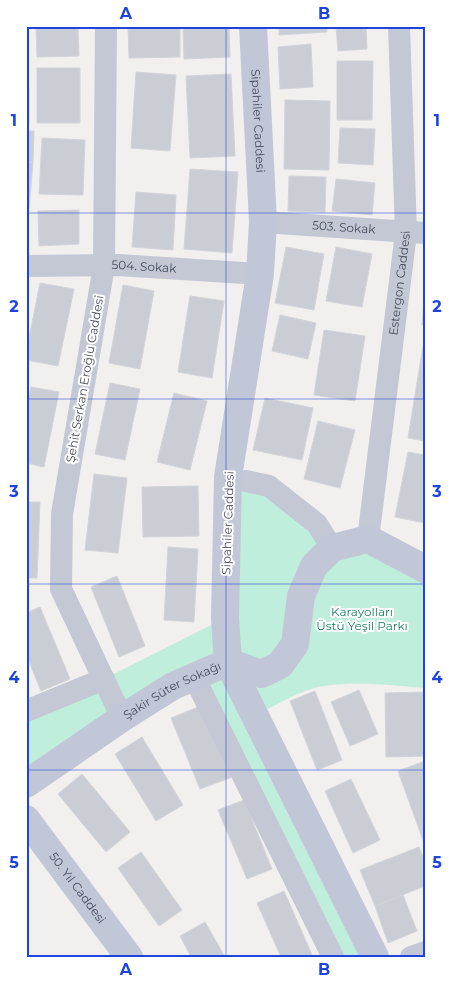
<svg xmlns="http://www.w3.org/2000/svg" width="451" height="983" viewBox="0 0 451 983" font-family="Montserrat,sans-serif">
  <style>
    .green { fill: #bfeedc }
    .building { fill: #cbcdd5; stroke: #d3d4da }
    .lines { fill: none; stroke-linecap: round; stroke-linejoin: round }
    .street { stroke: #c3c8d4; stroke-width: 22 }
    .secondary { stroke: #c2c7d7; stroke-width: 28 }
    .grid { fill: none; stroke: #1e44dd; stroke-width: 1; stroke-opacity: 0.55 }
    .labels { text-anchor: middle; stroke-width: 4; stroke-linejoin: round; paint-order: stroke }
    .street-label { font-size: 12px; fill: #474d5c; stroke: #fff }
    .park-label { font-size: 12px; fill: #197c62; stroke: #fff }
    .neatline { fill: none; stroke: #1e44dd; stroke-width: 2 }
    .grid-label { font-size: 16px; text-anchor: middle; font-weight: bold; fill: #1e44dd }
  </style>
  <rect width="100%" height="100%" fill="#f1f0ef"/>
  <path class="green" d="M228 477 269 486 350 543 425 567V688C393 685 337 679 308 690 290 696 273 707 256 715L375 957H333L194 677 26 784V711L104 679 225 618Z"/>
  <path class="building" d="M36 26H78L79 56 37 57Z
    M128 26H180V57L129 58Z
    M183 26H229L230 57 184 59Z
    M279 26H327V32L279 35Z
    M336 26H366L367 49 338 51Z
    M311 44 313 87 280 89 278 47Z
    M337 61H373L372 120H337Z
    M37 68H80V123H37Z
    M136 72 176 75 170 151 131 148Z
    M231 74 235 156 190 158 186 76Z
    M26 88H29V123H26Z
    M285 100 330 101 329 170 284 169Z
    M340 128 375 129 373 165 338 163Z
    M26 131H34L33 162H26Z
    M42 138 85 140 83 195 39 194Z
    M26 162H33L29 209 26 208Z
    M190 169 238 172 232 253 184 249Z
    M289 176 326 177 325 212 288 211Z
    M336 179 375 183 372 215 332 211Z
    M136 192 176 195 173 250 132 247Z
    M79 210V244L39 246 38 211Z
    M286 247 324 254 314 310 275 303Z
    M336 247 372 254 362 307 326 301Z
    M40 283 74 289 58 366 26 360V353Z
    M123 285 154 291 140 369 109 363Z
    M425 289V325H422Z
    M190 296 224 301 212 378 178 372Z
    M280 315 316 323 308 359 272 351Z
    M324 330 365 336 355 401 314 395Z
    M424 340H425V441L408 438Z
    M110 383 140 389 125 460 95 454Z
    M31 387 59 392 44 467 26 463V408Z
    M174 393 207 401 190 470 157 462Z
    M265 398 313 408 302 460 253 450Z
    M318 421 355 430 340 488 304 479Z
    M408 452 425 455V523L395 517Z
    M94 474 127 478 118 553 85 550Z
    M198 486 199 536 143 537 142 487Z
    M26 502H40L37 578H26Z
    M168 547 198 549 194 622 164 620Z
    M117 576 145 646 119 657 91 587Z
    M40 607 70 679 41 691 26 654V613Z
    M359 690 378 734 350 746 331 702Z
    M315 691 342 760 317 770 290 701Z
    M425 692V756L386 757 385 693Z
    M203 705 232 777 200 789 171 718Z
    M142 737 183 805 156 821 115 754Z
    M425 761V843H424L398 771Z
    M82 774 130 832 106 852 58 794Z
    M351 779 380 840 353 853 325 791Z
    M244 800 272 869 247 879 218 810Z
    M419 847 425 862V886L375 906 360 870Z
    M141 852 182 910 159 926 118 868Z
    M284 891 313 957H281L257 903Z
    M403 895 417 931 388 943 375 906Z
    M205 922 225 957H191L180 936Z"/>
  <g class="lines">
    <g class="street">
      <path d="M106 26 104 266 62 514 61 589 122 718"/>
      <path id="s1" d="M263 222 425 233"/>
      <path id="s2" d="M26 266 118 265 260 274"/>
      <path d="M246 481 269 486 317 524 332 548"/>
      <path id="s3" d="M368 539 406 233 399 26"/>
      <path d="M194 677 333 957"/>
      <path d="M26 711 104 679"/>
      <path d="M411 957 425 952"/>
    </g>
    <g class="secondary">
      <path id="s4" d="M253 26 263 222 260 274 228 477 225 618 228 662 375 957"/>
      <path id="s5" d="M26 784 122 718 173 686 228 662 261 674 280 665 295 644 301 596 314 566 332 548 368 539 425 569"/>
      <path id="s6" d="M26 819 129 957"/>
    </g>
  </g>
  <path class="grid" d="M226 26V957M26 213H425M26 399H425M26 584H425M26 770H425"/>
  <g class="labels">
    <g class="street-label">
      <text dy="4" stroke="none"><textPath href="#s4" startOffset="95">Sipahiler Caddesi</textPath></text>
      <text dy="4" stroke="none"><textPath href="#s1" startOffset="81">503. Sokak</textPath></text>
      <text dy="4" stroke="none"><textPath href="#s2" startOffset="118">504. Sokak</textPath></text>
      <text dy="4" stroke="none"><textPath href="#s3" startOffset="258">Estergon Caddesi</textPath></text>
      <text transform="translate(85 379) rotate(-80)" y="4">Şehit Serkan Eroğlu Caddesi</text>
      <text transform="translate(228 523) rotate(-88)" y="4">Sipahiler Caddesi</text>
      <text dy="4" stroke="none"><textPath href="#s5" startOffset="174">Şakir Süter Sokağı</textPath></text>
      <text dy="4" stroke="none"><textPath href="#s6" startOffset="86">50. Yıl Caddesi</textPath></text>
    </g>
    <g class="park-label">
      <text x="362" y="616">Karayolları<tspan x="362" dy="14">Üstü Yeşil Parkı</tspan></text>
    </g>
  </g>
  <rect width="451" height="983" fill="none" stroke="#ffffff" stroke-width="55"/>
  <rect x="28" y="28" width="396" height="928" class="neatline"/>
  <g class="grid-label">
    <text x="126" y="19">A</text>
    <text x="324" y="19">B</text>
    <text x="14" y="126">1</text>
    <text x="437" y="126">1</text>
    <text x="14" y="312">2</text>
    <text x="437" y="312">2</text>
    <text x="14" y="497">3</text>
    <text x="437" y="497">3</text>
    <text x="14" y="683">4</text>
    <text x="437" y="683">4</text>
    <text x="14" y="868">5</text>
    <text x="437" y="868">5</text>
    <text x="126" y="975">A</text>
    <text x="324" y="975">B</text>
  </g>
</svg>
